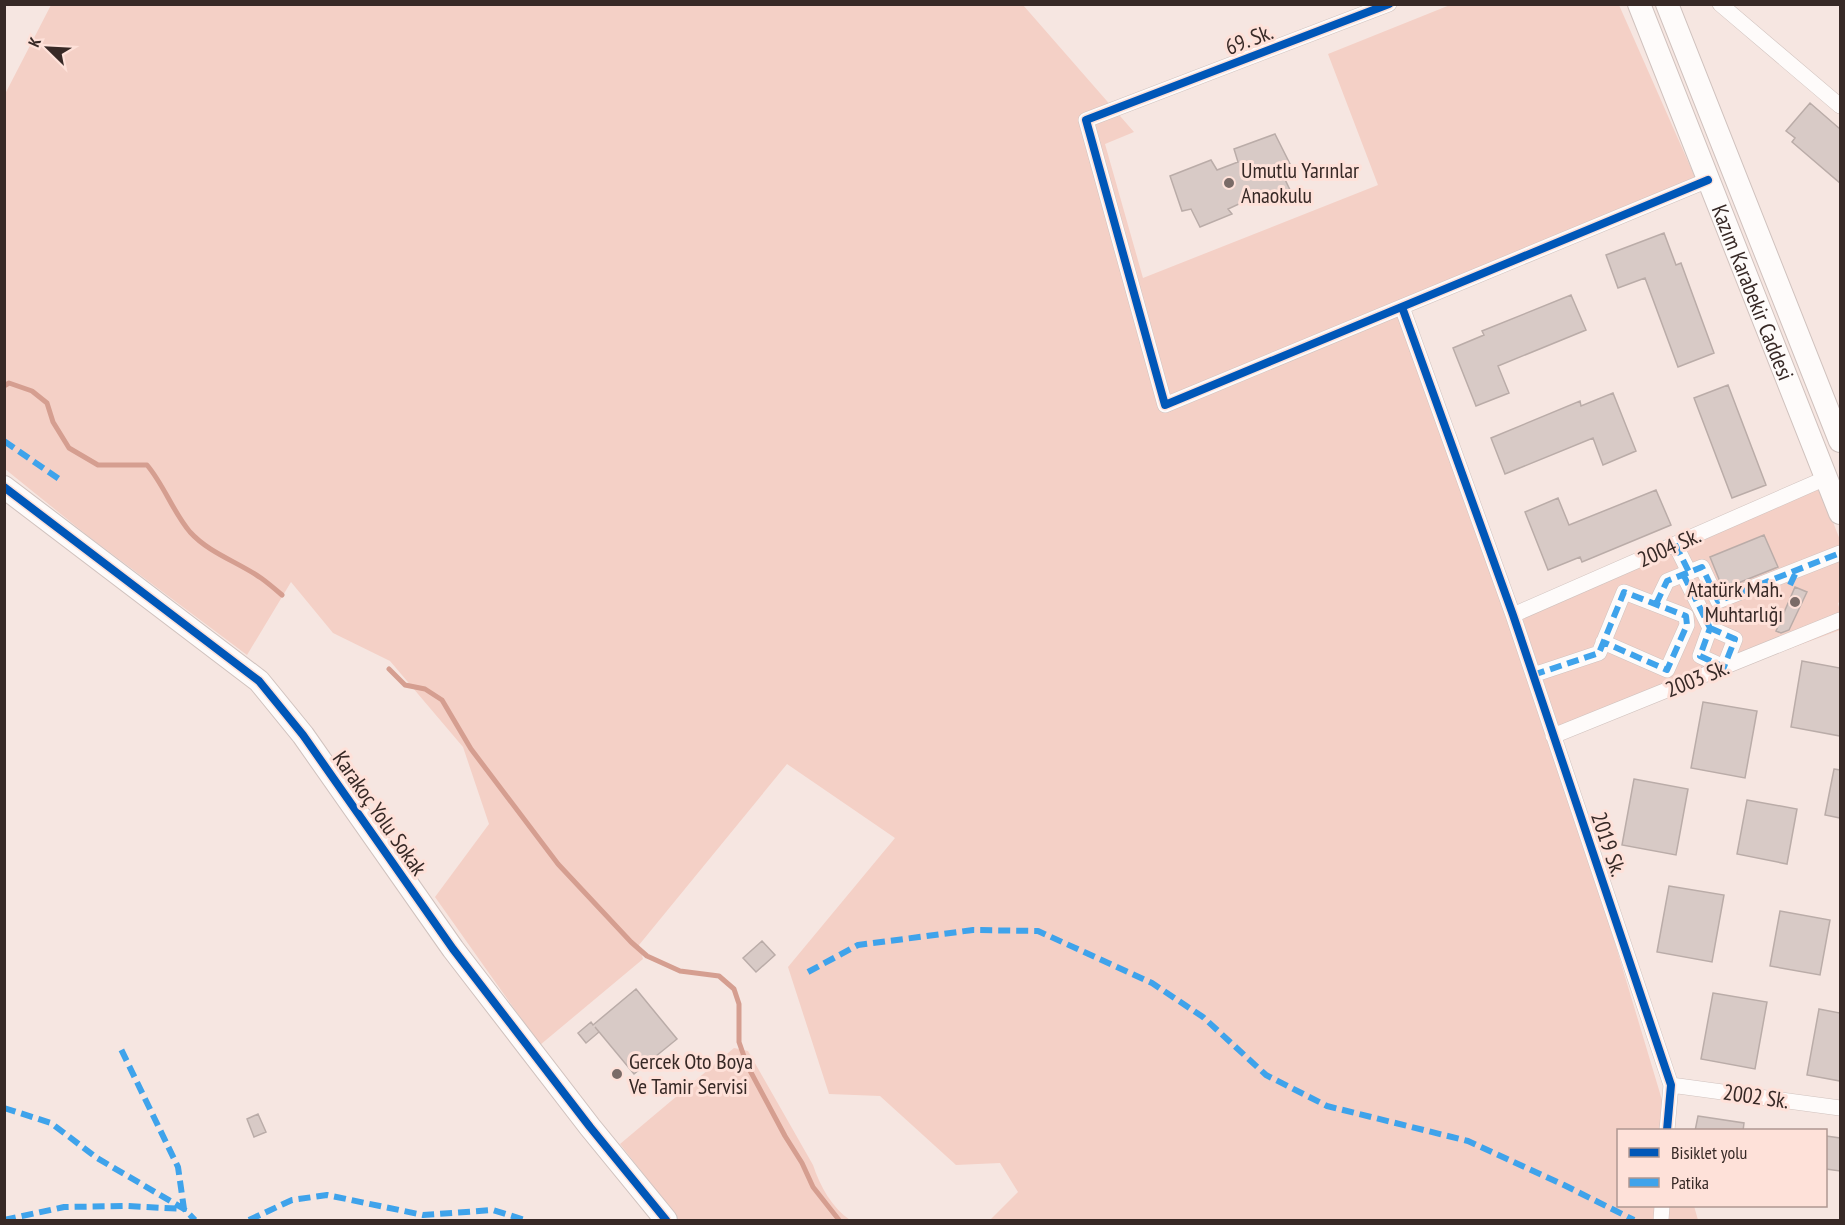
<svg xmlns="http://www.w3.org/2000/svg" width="1845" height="1225" viewBox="0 0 1845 1225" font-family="'PT Sans Narrow',sans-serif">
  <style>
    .green { fill: #f4d0c6 }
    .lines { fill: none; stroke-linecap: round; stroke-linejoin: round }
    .stream { stroke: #d59e90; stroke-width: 5 }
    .building { fill: #d8cac6; stroke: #baaca8; stroke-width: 1.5 }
    .street-casing { stroke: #d0c2be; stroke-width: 16 }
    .secondary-casing { stroke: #d0c2be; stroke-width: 24 }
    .street { stroke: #fefbfa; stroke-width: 15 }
    .secondary { stroke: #fefbfa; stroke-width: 22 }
    .quiet { stroke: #3fa3eb; stroke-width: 6; stroke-dasharray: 12 6; stroke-linecap: butt }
    .cycleway-casing { stroke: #fee1d9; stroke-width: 11 }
    .cycleway { stroke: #0057b8; stroke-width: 8 }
    .poi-dot { fill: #7a6b67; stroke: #fee1d9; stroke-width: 2 }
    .labels { text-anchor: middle; stroke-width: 6; stroke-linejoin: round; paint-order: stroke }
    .street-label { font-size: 22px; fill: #372926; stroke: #fee1d9 }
    .poi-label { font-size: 22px; fill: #372926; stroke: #fee1d9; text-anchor: start }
  </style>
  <rect width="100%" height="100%" fill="#f6e6e1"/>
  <path class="green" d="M51 5H1023L1134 132 1105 144 1143 278 1378 185 1328 54 1450 5H1619L1698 184 1402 307 1513 615 1817 481 1840 540V602L1838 603 1840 611V630L1553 736 1671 1130H1618V1206H1694L1698 1220H990L1018 1192 1000 1163 956 1165 880 1096 829 1094 788 967 895 838 787 764 639 945 643 959 540 1045 435 897 489 824 463 747 390 661 333 633 291 582 247 655 88 536 5 469 4 96Z
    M734 1048 748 1051 813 1165C820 1186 832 1208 850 1220H679L620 1144Z"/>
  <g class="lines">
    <path class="stream" d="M4 386 9 383 32 391 47 403 53 422 69 448 98 465H147C164 485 173 512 190 532 209 553 238 562 261 578 268 583 275 589 282 595
      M389 669 405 685 425 689 442 700 471 749 558 864 631 942 647 956 680 971 719 976 734 989 739 1004V1042L747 1065 785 1136 802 1163 813 1187 839 1220"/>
  </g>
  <path class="building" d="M1810 103 1840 129V183L1792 142 1795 138 1786 131Z
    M1275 134 1290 164 1280 169 1290 190 1260 204 1256 196 1228 209 1232 214 1200 227 1191 209 1182 211 1170 176 1211 160 1217 170 1238 162 1234 149Z
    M1664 233 1676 265 1681 263 1714 353 1678 367 1645 278 1618 288 1606 255Z
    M1571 295 1586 330 1498 366 1509 393 1476 406 1453 348 1484 335 1482 331Z
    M1728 385 1766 485 1732 498 1694 398Z
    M1613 393 1636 451 1603 465 1593 438 1505 474 1491 438 1580 401 1581 406Z
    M1656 490 1671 525 1582 562 1580 557 1548 570 1525 512 1558 498 1569 525Z
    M1764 535 1778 567 1723 589 1710 557Z
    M1795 587 1807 592 1789 630 1781 633 1776 631Z
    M1802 661 1840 668V736L1791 727Z
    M1703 702 1757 711 1745 778 1691 768Z
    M1834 769 1840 770V818L1825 815Z
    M1634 779 1688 789 1676 855 1622 845Z
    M1747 800 1797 809 1787 864 1737 854Z
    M1669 886 1724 895 1712 962 1657 952Z
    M1780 911 1830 920 1820 975 1770 966Z
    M762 941 775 955 756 972 743 958Z
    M636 989 677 1039 634 1074 595 1027 599 1032 586 1043 578 1033 591 1022 593 1025Z
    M1713 993 1767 1002 1755 1069 1701 1059Z
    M1819 1009 1840 1013V1081L1807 1075Z
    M258 1114 266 1132 254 1137 247 1119Z
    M1698 1116 1744 1123 1743 1131H1695Z
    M1826 1136 1840 1138V1171L1826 1169Z"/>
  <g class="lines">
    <g class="street-casing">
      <path id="street" d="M1389 4 1086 120 1165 405 1708 180
        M1720 4 1840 106
        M1402 307 1513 615 1671 1085 1667 1130
        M1675 544 1689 572
        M1683 574 1710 628 1700 656 1724 667 1735 639 1710 628
        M1656 604 1667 581 1702 567 1718 601 1840 553
        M1513 615 1826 478
        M1533 675 1599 653 1624 592 1686 616 1687 625 1667 670 1603 642
        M1553 736 1840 620
        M1671 1085 1840 1108
        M1661 1220 1662 1206"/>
    </g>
    <g class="secondary-casing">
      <g id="secondary">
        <path id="s1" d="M1639 4 1840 513"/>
        <path d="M1667 4 1840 441"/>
        <path d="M4 487 259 681 303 735 453 949 590 1127 666 1220"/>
      </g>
    </g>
    <use href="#street" class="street"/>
    <use href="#secondary" class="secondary"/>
    <path class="quiet" d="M4 441 62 481
      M1675 544 1689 572
      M1683 574 1710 628 1700 656 1724 667 1735 639 1710 628
      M1790 585 1797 570
      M1656 604 1667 581 1702 567 1718 601 1840 553
      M1533 675 1599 653 1624 592 1686 616 1687 625 1667 670 1603 642
      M808 972 858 945 973 930 1038 931 1152 983 1203 1017 1266 1075 1327 1106 1468 1141 1564 1185 1634 1220
      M4 1108 51 1123 97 1158 184 1209 195 1220
      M4 1220 64 1207 127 1206 184 1209 178 1167 120 1047
      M249 1220 292 1200 327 1195 423 1215 493 1210 525 1220"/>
    <g class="cycleway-casing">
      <path id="cycleway" d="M1389 4 1086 120 1165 405 1708 180
        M1402 307 1513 615 1671 1085 1667 1130
        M4 487 259 681 303 735 453 949 590 1127 666 1220"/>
    </g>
    <use href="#cycleway" class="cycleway"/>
  </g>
  <g class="poi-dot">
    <circle cx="1229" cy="183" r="6"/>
    <circle cx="1795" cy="602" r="6"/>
    <circle cx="617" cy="1074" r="6"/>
  </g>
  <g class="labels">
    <g class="street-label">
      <text transform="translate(1249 39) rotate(-21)" y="8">69. Sk.</text>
      <text dy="8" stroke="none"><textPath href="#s1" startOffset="310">Kazım Karabekir Caddesi</textPath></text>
      <text transform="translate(1669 547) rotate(-24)" y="8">2004 Sk.</text>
      <text transform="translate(1697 678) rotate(-22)" y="8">2003 Sk.</text>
      <text transform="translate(380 813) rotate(55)" y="8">Karakoç Yolu Sokak</text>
      <text transform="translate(1609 844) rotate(71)" y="8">2019 Sk.</text>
      <text transform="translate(1756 1096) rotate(8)" y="8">2002 Sk.</text>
    </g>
    <g class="poi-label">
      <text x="1241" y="178">Umutlu Yarınlar<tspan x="1241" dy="25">Anaokulu</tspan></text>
      <text x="1783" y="597" text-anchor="end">Atatürk Mah.<tspan x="1783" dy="25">Muhtarlığı</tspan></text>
      <text x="629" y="1069">Gercek Oto Boya<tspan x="629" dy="25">Ve Tamir Servisi</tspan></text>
    </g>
  </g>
  <rect width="1845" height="1225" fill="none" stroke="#372926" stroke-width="12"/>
  <rect x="1617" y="1129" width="210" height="78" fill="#fee1d9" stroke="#ae9791" stroke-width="1.5"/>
  <rect x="1629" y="1148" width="30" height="9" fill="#0057b8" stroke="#ae9791" stroke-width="1.5"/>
  <text x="1671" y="1159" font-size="18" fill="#372926">Bisiklet yolu</text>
  <rect x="1629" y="1178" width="30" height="9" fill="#3fa3eb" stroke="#ae9791" stroke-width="1.5"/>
  <text x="1671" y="1189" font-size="18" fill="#372926">Patika</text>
  <g transform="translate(48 48) rotate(294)" stroke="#fee1d9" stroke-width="4.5" paint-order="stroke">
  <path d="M0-4.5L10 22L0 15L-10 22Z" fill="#372926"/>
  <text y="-9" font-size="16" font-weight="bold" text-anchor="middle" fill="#372926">K</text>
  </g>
</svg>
